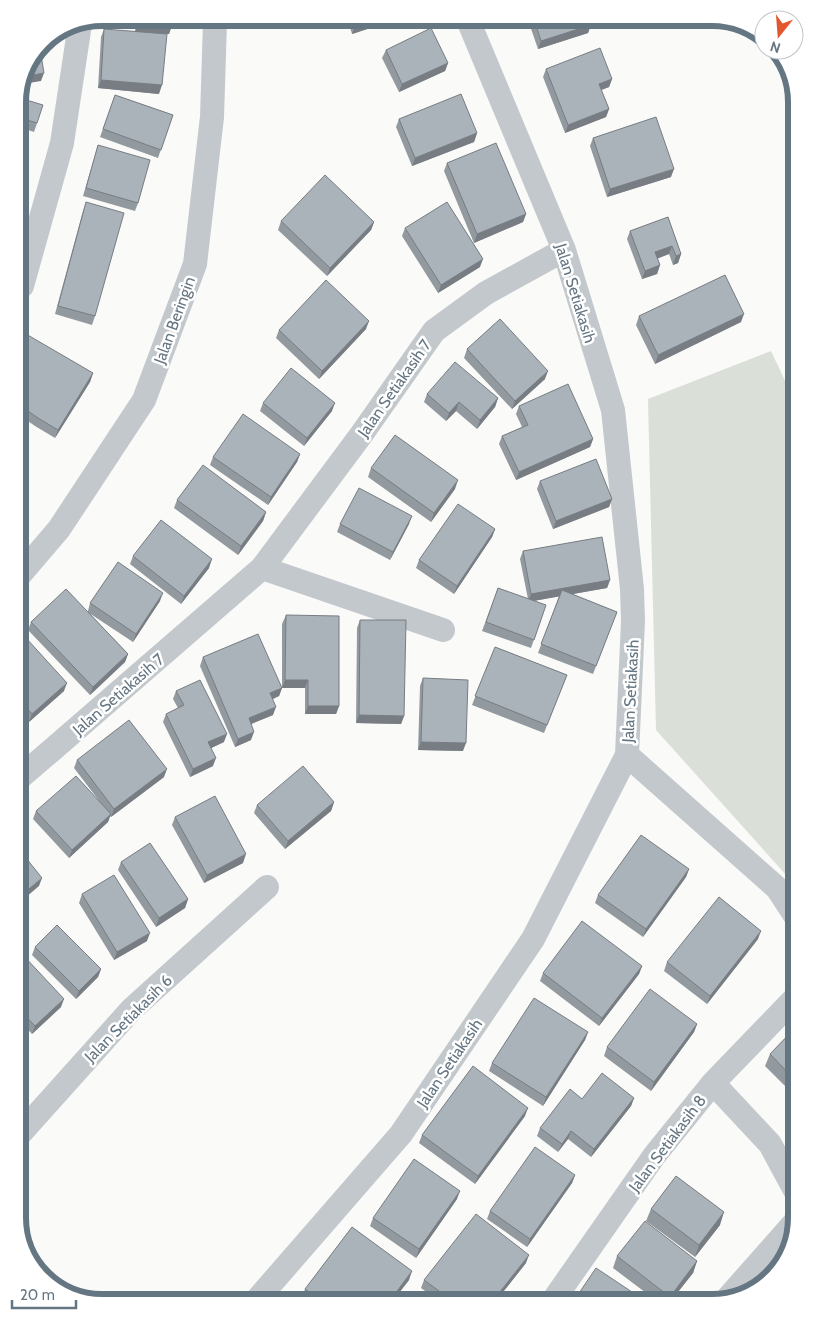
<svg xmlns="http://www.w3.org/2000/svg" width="814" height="1320" viewBox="0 0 814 1320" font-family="Cabin,sans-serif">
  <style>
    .green { fill: #dadfd7 }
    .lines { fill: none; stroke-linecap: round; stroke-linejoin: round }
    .minor { stroke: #c3c8cc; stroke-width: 24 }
    .wall { fill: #929a9f }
    .shaded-wall { fill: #777d82 }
    .building { fill: #aab3b9; stroke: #777d82 }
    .labels { text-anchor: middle; stroke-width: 5; stroke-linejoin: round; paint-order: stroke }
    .street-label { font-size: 16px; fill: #657683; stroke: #fff }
    .rim { fill: none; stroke: #657683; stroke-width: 6 }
  </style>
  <rect width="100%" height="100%" fill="#fafaf8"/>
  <path class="green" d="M771 351 796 404V871L787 876 656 730 648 399Z"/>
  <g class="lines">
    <path class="minor" d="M22 286 62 143 80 24
      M262 568 443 630
      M18 577 59 529 144 400 195 264 212 117 215 22
      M627 755 777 888 796 917
      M18 779 52 750 262 568 361 435 434 331 486 293 564 250
      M713 1083 770 1144 796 1192
      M18 1136 131 1010 267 887
      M727 1299 795 1222
      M255 1302 401 1134 533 939 627 755 633 621 632 589 613 410 564 250 468 20
      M552 1302 654 1156 713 1083 796 997"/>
  </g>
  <path class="wall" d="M590 19 591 25 588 33 538 49 528 20Z
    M348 21H392L352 34Z
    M136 23H172L169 34 150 33 159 94 98 88 101 37 104 29 135 32Z
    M386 50 448 63 445 71 399 92 382 58Z
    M546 69 612 79 609 87 601 90 609 109 606 117 565 133 543 77Z
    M115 95 173 115 158 158 100 137Z
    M23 99 37 123 34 132 25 129 20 145 18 111Z
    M399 119 477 133 474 142 412 166 396 127Z
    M593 138 671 177 607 197 590 146Z
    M98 145 138 203 135 211 83 196Z
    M447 163 526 214 523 222 474 243 444 171Z
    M86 202 95 316 92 325 55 314 83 211Z
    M668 217 681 254 678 263 673 265 669 254 657 259 660 265 657 274 642 279 627 239 630 231Z
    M281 221 374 222 371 230 327 276 278 230Z
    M405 228 480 267 438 293 402 236Z
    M639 316 741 322 655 364 636 325Z
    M366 329 319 379 276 338 279 330Z
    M18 347 93 373 90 382 55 438 35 426 18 414Z
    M467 349 545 379 512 409 464 358Z
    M427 394 498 398 495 407 477 429 456 411 446 421 424 402Z
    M263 403 332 411 304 446 260 411Z
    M519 406 593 439 590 447 516 480 499 444 502 436 522 427 516 414Z
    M300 454 297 462 268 505 210 465 213 457Z
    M371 468 455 489 431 522 368 477Z
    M540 481 612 499 609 507 553 529 537 489Z
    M177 500 266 512 263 521 238 555 174 508Z
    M340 524H409L390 560 337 532Z
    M495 529 492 537 454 594 416 568 419 560Z
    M523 551 610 580 607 588 572 594 617 612 593 674 538 653 559 596 533 601 546 605 531 648 482 631 498 588 528 599 520 559Z
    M133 556 209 568 181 604 130 564Z
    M160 601 133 642 89 613 128 654 125 662 90 695 28 630 31 622 88 611 90 603Z
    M286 615 339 706 336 714H305V688H282V624Z
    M360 620 404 716 401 724 356 723 357 628Z
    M18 645 64 691 29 722 18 709Z
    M495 647 567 675 544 733 472 705Z
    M203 657 282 688 279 696 272 699 273 715 251 724V740L235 747 200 666Z
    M423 678 463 751 418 750 420 686Z
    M176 691 224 742 211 748 213 766 190 777 163 722 166 714 178 708 173 699Z
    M77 760 164 777 111 817 110 816 108 822 69 858 33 819 36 811 100 802 74 768Z
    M334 802 331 811 285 849 254 813 257 805Z
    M175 817 243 863 204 883 172 825Z
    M121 862 188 899 185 908 156 927 118 870Z
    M689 869 686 877 643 937 595 903 598 895Z
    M82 894 147 941 114 960 79 903Z
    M758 939 707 1004 664 971 667 962Z
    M35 947 101 969 98 977 76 999 32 955Z
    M18 958 61 1007 32 1034 18 1019Z
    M642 966 639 974 599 1026 540 981 543 973Z
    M697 1024 694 1032 651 1091 604 1056 607 1047Z
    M796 1027V1097L765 1066 770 1054Z
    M588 1032 585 1040 543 1106 489 1071 492 1063Z
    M634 1098 631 1106 591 1157 568 1139 558 1152 537 1136 540 1128 582 1099Z
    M525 1116 475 1184 419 1143 422 1135Z
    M575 1175 572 1183 527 1247 487 1219 490 1211Z
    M457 1199 416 1258 370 1226 373 1218Z
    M651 1209 720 1225 695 1257 646 1221Z
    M617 1256 697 1261 693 1273 670 1302H658L613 1268Z
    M526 1263 495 1302H440L421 1288 424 1280Z
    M409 1280 392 1302H309L302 1297 305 1289Z"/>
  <path class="shaded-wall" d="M369 21H392L352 34 355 26Z
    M138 24 172 26 169 34 135 32Z
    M591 25 588 33 538 49 541 41Z
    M448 63 445 71 399 92 402 84Z
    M44 73 41 81 23 84 27 76Z
    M612 79 609 87 596 92 599 84Z
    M101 80 162 85 159 94 98 88Z
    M609 109 606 117 565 133 568 125Z
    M477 133 474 142 412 166 415 158Z
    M23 136 20 145 18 146V139Z
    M674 169 671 177 607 197 610 189Z
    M526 214 523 222 474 243 477 234Z
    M374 222 371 230 327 276 330 268Z
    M672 246 669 254 652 260 655 252Z
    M681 254 678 263 673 265 676 256Z
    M483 259 480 267 438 293 441 285Z
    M660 265 657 274 642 279 645 271Z
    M744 314 741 322 655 364 658 355Z
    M369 321 366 329 319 379 322 371Z
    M548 371 545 379 512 409 515 401Z
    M93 373 90 382 55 438 58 430Z
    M498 398 495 407 477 429 480 420Z
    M459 402 456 411 446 421 449 413Z
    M335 403 332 411 304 446 307 438Z
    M23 437 20 445 18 447V442Z
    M593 439 590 447 516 480 519 472Z
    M300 454 297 462 268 505 271 497Z
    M458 480 455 489 431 522 434 513Z
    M612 499 609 507 553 529 556 521Z
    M266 512 263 521 238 555 241 546Z
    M412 516 409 524 390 560 393 552Z
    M495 529 492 537 454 594 457 586Z
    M212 559 209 568 181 604 184 596Z
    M610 580 607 588 528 602 531 594Z
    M163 593 160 601 133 642 136 634Z
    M128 654 125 662 90 695 93 687Z
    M285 680H308L305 688H282Z
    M67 683 64 691 29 722 32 714Z
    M282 688 279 696 267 702 270 693Z
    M308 706H339L336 714H305Z
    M276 707 273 715 246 726 249 718Z
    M359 715 404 716 401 724 356 723Z
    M23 718 20 726 18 728V723Z
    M254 732 251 740 235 747 238 739Z
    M227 734 224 742 205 751 208 742Z
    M421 742 466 743 463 751 418 750Z
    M216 758 213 766 190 777 193 769Z
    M167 769 164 777 111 817 114 809Z
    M334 802 331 811 285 849 288 841Z
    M111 814 108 822 69 858 72 850Z
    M246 854 243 863 204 883 207 875Z
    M689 869 686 877 643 937 646 929Z
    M42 878 39 886 18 904V898Z
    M188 899 185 908 156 927 159 918Z
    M761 931 758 939 707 1004 710 996Z
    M150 933 147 941 114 960 117 952Z
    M642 966 639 974 599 1026 602 1018Z
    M101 969 98 977 76 999 79 991Z
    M64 999 61 1007 32 1034 35 1026Z
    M697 1024 694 1032 651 1091 654 1082Z
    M588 1032 585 1040 543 1106 546 1097Z
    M29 1045 26 1053 18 1063V1058Z
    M634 1098 631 1106 591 1157 594 1149Z
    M528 1108 525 1116 475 1184 478 1176Z
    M571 1131 568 1139 558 1152 562 1144Z
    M575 1175 572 1183 527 1247 530 1239Z
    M460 1191 457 1199 416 1258 419 1249Z
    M724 1212 720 1225 695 1257 699 1245Z
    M529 1255 526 1263 495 1302H492Z
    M697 1261 693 1273 670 1302H668L670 1297Z
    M412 1271 409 1280 392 1302H389Z"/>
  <path class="building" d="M534 19H590L591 25 541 41Z
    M354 21H369L355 26Z
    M138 23H172V26Z
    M431 28 448 63 402 84 386 50Z
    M104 29 167 34 162 85 101 80Z
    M600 48 612 79 599 84 609 109 568 125 546 69Z
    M40 49 44 73 27 76Z
    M461 94 477 133 415 158 399 119Z
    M115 95 173 115 161 150 103 129Z
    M23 99 43 105 37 123 27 120 23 136 18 139V111H19Z
    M656 117 674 169 610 189 593 138Z
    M496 143 526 214 477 234 447 163Z
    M98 145 150 160 138 203 86 188Z
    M325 175 374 222 330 268 281 221Z
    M86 202 124 213 95 316 58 306Z
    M447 202 483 259 441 285 405 228Z
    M668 217 681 254 676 256 672 246 655 252 660 265 645 271 630 231Z
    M725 275 744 314 658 355 639 316Z
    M326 280 369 321 322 371 279 330Z
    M500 319 548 371 515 401 467 349Z
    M26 334 93 373 58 430 38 418 18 404V347Z
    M455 362 498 398 480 420 459 402 449 413 427 394Z
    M291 368 335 403 307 438 263 403Z
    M568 384 593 439 519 472 502 436 528 425 519 406Z
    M243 414 300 454 271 497 213 457Z
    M18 432 23 437 18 442Z
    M395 435 458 480 434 513 371 468Z
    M596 459 612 499 556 521 540 481Z
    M203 465 266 512 241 546 177 500Z
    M359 488 412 516 393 552 340 524Z
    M458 504 495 529 457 586 419 560Z
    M161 520 212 559 184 596 133 556Z
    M602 537 610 580 531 594 523 551Z
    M118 562 163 593 136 634 90 603Z
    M498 588 546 605 534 640 486 622Z
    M66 589 128 654 93 687 31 622Z
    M562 590 617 612 596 666 541 644Z
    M286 615 339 616V706H308V680H285Z
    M360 620H406L404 716 359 715Z
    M258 634 282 688 270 693 276 707 249 718 254 732 238 739 203 657Z
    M26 638 67 683 32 714 18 698V645Z
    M495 647 567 675 547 725 475 696Z
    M423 678 468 680 466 743 421 742Z
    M200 680 227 734 208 742 216 758 193 769 166 714 184 705 176 691Z
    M18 713 23 718 18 723Z
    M129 720 167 769 114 809 77 760Z
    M303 766 334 802 288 841 257 805Z
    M76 776 111 814 72 850 36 811Z
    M215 796 246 854 207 875 175 817Z
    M641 835 689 869 646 929 598 895Z
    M150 843 188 899 159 918 121 862Z
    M18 848 42 878 18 898Z
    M114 875 150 933 117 952 82 894Z
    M719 897 761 931 710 996 667 962Z
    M582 921 642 966 602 1018 543 973Z
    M57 925 101 969 79 991 35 947Z
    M22 954 64 999 35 1026 18 1008V958Z
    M650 989 697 1024 654 1082 607 1047Z
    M534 998 588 1032 546 1097 492 1063Z
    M796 1027V1081L770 1054Z
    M18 1036 29 1045 18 1058Z
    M473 1066 528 1108 478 1176 422 1135Z
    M602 1073 634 1098 594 1149 571 1131 562 1144 540 1128 570 1089 582 1099Z
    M535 1147 575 1175 530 1239 490 1211Z
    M414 1159 460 1191 419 1249 373 1218Z
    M676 1176 724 1212 699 1245 651 1209Z
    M476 1214 529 1255 492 1302H454L424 1280Z
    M645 1221 697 1261 670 1297 617 1256Z
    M352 1227 412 1271 389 1302H324L305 1289Z
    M596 1268 647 1302H573Z"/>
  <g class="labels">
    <g class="street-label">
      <text transform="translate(576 293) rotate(73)" y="6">Jalan Setiakasih</text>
      <text transform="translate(174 320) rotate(-70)" y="6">Jalan Beringin</text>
      <text transform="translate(394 388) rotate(-55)" y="6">Jalan Setiakasih 7</text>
      <text transform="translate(630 691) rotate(-87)" y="6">Jalan Setiakasih</text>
      <text transform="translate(118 694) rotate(-41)" y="6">Jalan Setiakasih 7</text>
      <text transform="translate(128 1018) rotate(-45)" y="6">Jalan Setiakasih 6</text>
      <text transform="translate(449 1063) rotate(-56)" y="6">Jalan Setiakasih</text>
      <text transform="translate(667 1143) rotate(-53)" y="6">Jalan Setiakasih 8</text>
    </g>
  </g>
  <path d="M0 0H814V1320H0ZM102 26H712A76 76 0 0 1 788 102V1218A76 76 0 0 1 712 1294H102A76 76 0 0 1 26 1218V102A76 76 0 0 1 102 26Z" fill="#fff" fill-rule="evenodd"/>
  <path class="rim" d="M102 26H712A76 76 0 0 1 788 102V1218A76 76 0 0 1 712 1294H102A76 76 0 0 1 26 1218V102A76 76 0 0 1 102 26Z"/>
  <g transform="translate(779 35) rotate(197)"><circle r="24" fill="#ffffff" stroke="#c1c8cd"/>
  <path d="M0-4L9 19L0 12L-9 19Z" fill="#e4572e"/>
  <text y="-8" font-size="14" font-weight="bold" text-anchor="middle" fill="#657683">N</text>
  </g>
  <path d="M12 1300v8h64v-8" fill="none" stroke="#657683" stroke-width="2.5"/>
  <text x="20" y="1300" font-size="15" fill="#657683" stroke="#ffffff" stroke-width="4" paint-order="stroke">20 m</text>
</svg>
